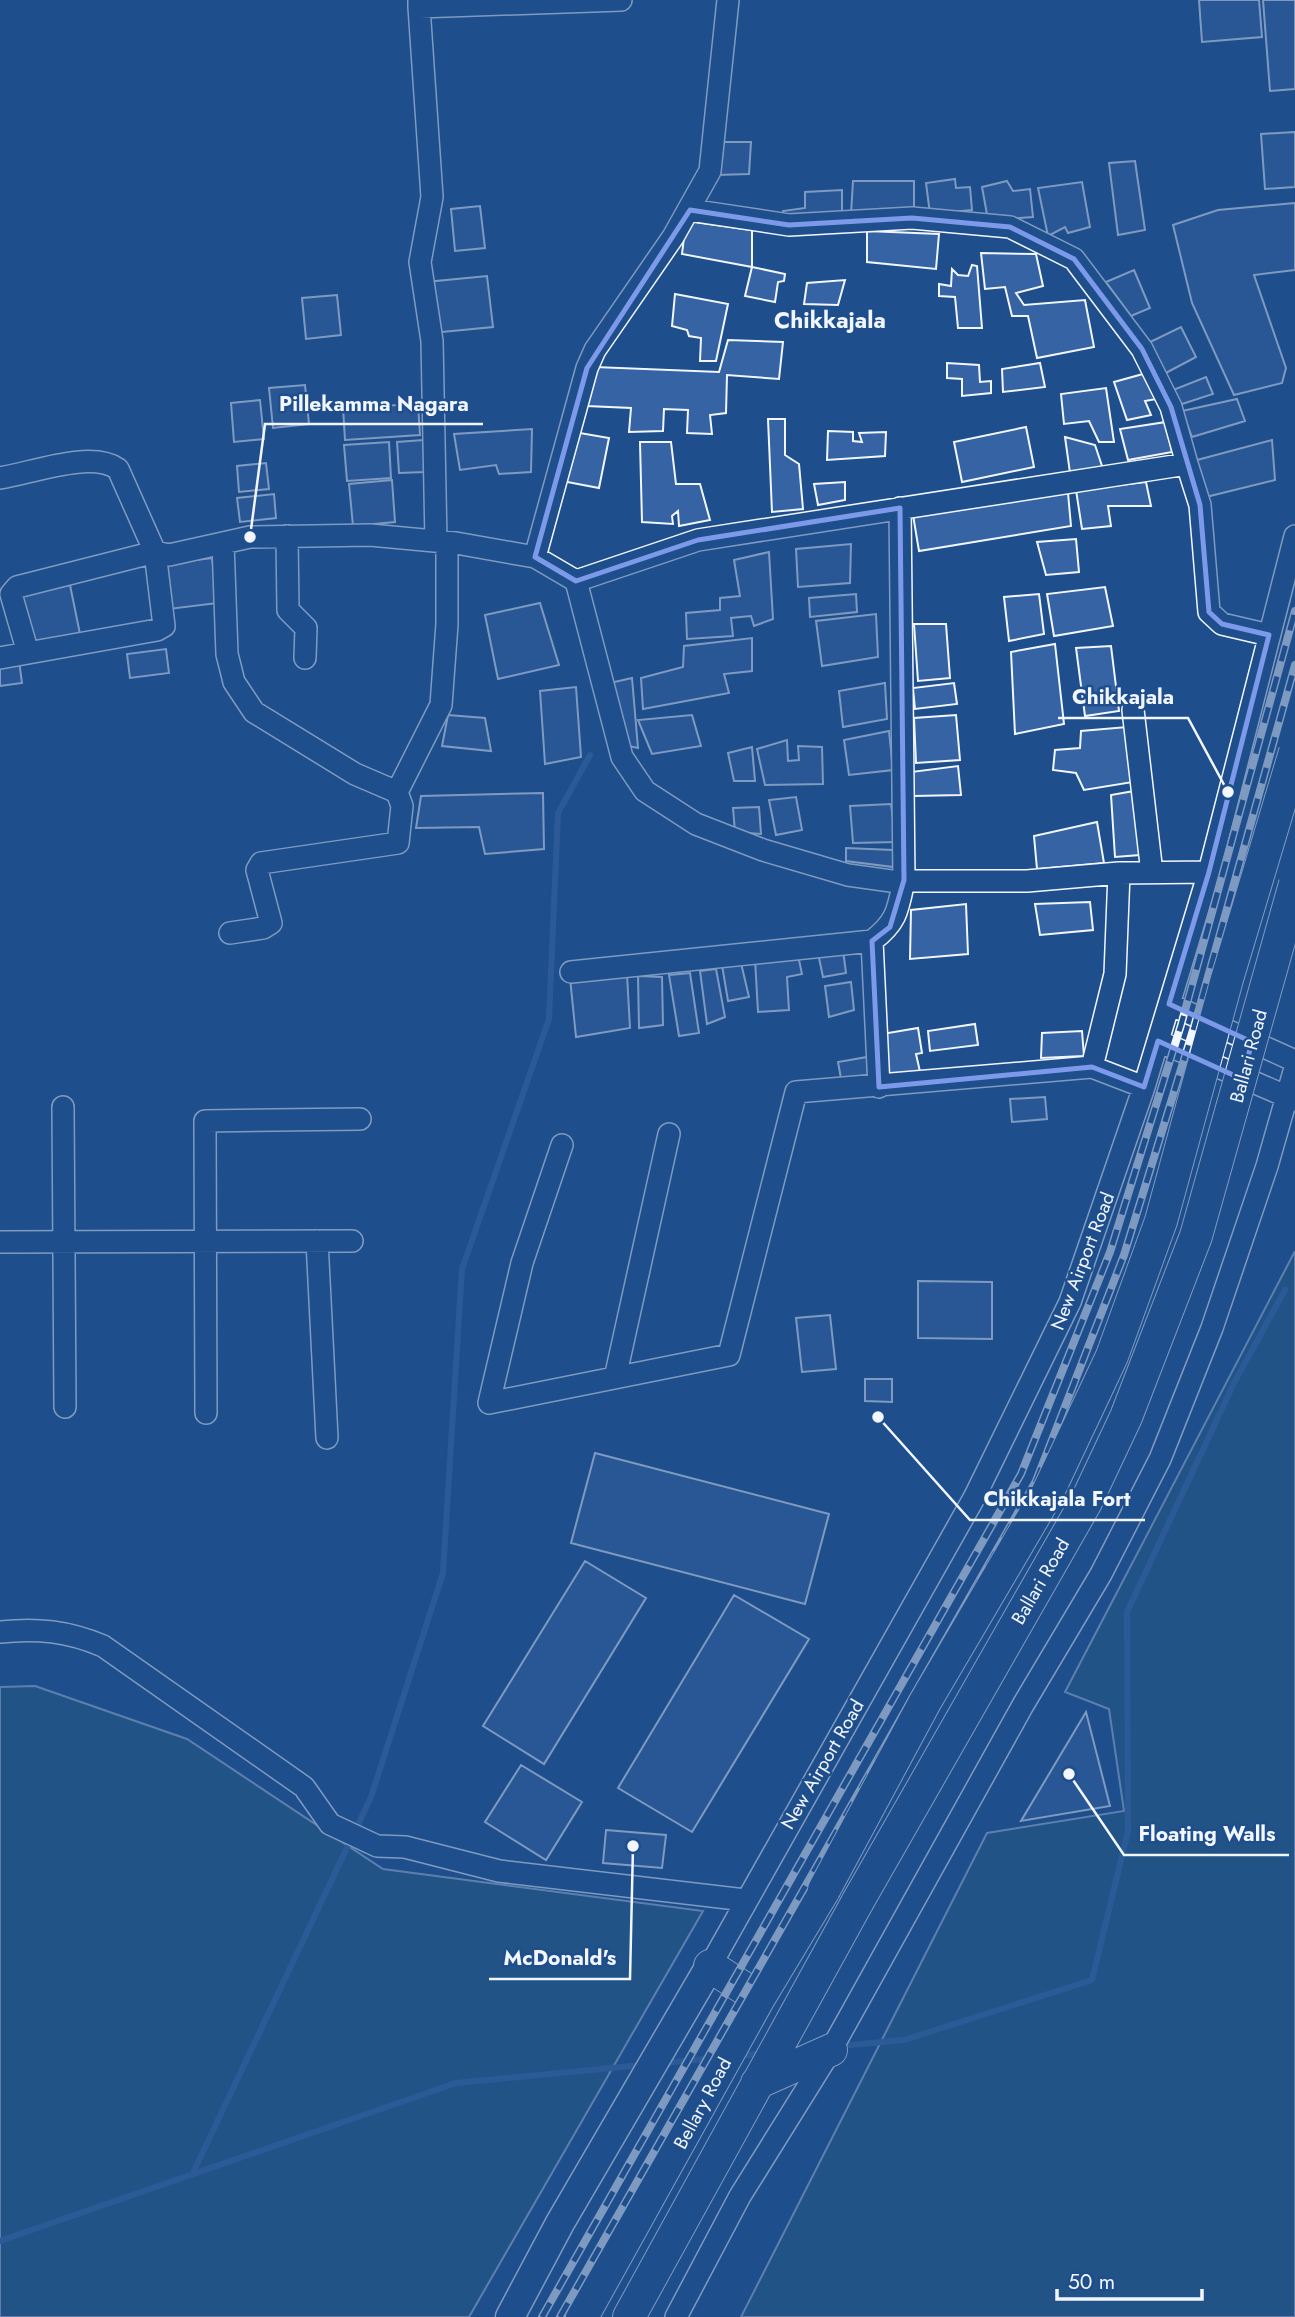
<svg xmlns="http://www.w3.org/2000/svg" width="1295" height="2317" viewBox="0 0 1295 2317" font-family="Jost,sans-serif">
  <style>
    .green { fill: #245a82; stroke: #a8bbd7; stroke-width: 2 }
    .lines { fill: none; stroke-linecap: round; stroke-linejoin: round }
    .stream { stroke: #3b69a3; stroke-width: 6 }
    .building { fill: #3563a3; stroke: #f2f6ff; stroke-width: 2 }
    .minor-casing { stroke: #f2f6ff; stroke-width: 24 }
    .major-casing { stroke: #f2f6ff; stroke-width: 31 }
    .highway-casing { stroke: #f2f6ff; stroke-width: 34 }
    .minor { stroke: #1f4e8c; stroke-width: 21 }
    .major { stroke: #1f4e8c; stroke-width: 28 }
    .highway { stroke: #1f4e8c; stroke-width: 32 }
    .rail-casing { stroke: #f2f6ff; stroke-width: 8 }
    .rail { stroke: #1f4e8c; stroke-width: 5; stroke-dasharray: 16; stroke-linecap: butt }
    .highway-bridge-casing { stroke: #f2f6ff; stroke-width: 34; stroke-linecap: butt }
    .highway-bridge { stroke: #1f4e8c; stroke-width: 32 }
    .marked { fill: none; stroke: #7d9aea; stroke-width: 5; stroke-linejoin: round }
    .labels { text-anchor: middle; stroke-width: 5; stroke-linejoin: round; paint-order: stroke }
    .street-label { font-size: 19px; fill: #f2f6ff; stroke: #1f4e8c }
    .quarter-label { font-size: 23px; font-weight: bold; fill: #f2f6ff; stroke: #1f4e8c }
    .leader { fill: none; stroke: #f2f6ff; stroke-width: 2.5 }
    .callout-dot { fill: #f2f6ff; stroke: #1f4e8c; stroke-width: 2.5 }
    .callout-label { font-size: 21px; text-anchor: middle; font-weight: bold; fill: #f2f6ff; stroke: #1f4e8c; stroke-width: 5; stroke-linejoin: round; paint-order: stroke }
  </style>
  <rect width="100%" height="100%" fill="#1f4e8c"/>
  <path class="green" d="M1295 1251V2317H741L987 1833 1124 1811 1109 1709 1065 1692Z
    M35 1686 187 1739 383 1869 703 1911 469 2317H0V1687Z"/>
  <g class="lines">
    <path class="stream" d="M841 2046 904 2040 1092 1980 1128 1831 1127 1612 1235 1381 1285 1290
      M740 2056 764 2053
      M663 2063 715 2058
      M192 2175 371 1797 443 1573 462 1269 549 1019 558 813 590 755
      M0 2241 456 2083 642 2065"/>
  </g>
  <path class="building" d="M1199 0H1259L1262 37 1202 42Z
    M1263 0H1295V89L1270 91Z
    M1295 132V187L1265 189 1261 134Z
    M720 142H751L749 174 717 175Z
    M1135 161 1145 230 1118 235 1109 163Z
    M955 179 956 188 970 187 972 210 930 214 926 183Z
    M853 181H914V209L851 214Z
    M1007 181 1013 191 1030 189 1033 217 988 220 982 187Z
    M1082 182 1090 227 1068 233 1065 227 1048 236 1038 188Z
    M842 190V214L783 219V211L805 208V192Z
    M1295 203V270L1254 275 1286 368 1282 383 1234 395 1192 303 1173 225 1218 210Z
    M480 206 485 248 455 251 451 209Z
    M686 221 752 230V267L682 254Z
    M867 231 939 234 936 269 867 262Z
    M981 253 1036 254 1043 286 1016 293 1024 305 1085 300 1094 347 1037 358 1028 316H1012L1005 287 985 289Z
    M972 265 977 266 982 328H958L955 297 939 296V284L951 286 952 269 958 275 968 276Z
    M752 267 785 274 784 281 778 282 775 302 745 296Z
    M1134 270 1150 308 1131 316 1106 282Z
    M487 276 493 327 432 333 426 282Z
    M845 280 838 305 804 304 807 283Z
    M675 294 728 304 716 361H700L701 338 689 336 687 330 672 326Z
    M337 295 341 335 306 339 302 298Z
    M1181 327 1196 357 1162 375 1148 343Z
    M728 340 783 342 779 379 727 375 726 413 710 415 712 434 687 433 688 410 664 409 663 431 629 432 631 408 587 406 595 367 719 372Z
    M947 363 979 365 980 382 991 381V393L962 396V379L947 378Z
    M1040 363 1045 387 1003 392 1002 369Z
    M1143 374 1156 399 1145 401 1151 415 1127 420 1114 382Z
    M1206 377 1213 394 1179 405 1173 390Z
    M305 385 309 424 273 428 269 388Z
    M1106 388 1114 442H1099L1089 421 1064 424 1061 394Z
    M1237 399 1245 421 1192 437 1182 411Z
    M260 400 264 439 234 442 231 403Z
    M418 404 420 435 345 440 343 408Z
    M768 419H785V455L799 464 803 509 772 512Z
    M1166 422 1172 452 1128 460 1120 429Z
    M1026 427 1034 467 962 482 954 442Z
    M532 429 531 472 499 474 496 465 460 470 454 434Z
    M828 431 853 432V441L862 442 859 433 886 432 885 456 827 460Z
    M574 432 609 438 599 488 562 481Z
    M1065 437 1095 445 1103 469 1070 473Z
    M423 440 425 472 399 473 397 442Z
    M1272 440 1275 480 1206 497 1197 460Z
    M389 442 391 478 347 481 344 445Z
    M640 442H671L676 484H700L710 520 679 526 678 511 672 516 673 524 642 522Z
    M266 463 269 489 239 492 237 466Z
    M392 480 395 522 353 526 349 484Z
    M845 482V500L818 505 814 484Z
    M1146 482 1151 506H1108L1111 526 1082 529 1076 490Z
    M1068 493 1071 526 919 551 913 515Z
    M274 494 276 518 240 522 237 498Z
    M1076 539 1079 572 1046 575 1037 542Z
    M851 544 850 583 798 587 796 549Z
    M769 552 773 619 754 626 751 616 731 618 733 636 687 639 686 613 720 610V598L740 596 734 560Z
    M212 558 218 603 169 609 164 564Z
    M70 585 80 634 28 645 18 596Z
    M1105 587 1113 626 1054 636 1047 594Z
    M856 594 857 612 810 617 809 598Z
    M1039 594 1044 634 1009 641 1004 597Z
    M540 603 559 665 498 679 485 615Z
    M876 614 878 657 822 666 816 621Z
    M914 624H946L950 678 918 681Z
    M752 638V671L724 674 729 693 643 709 641 678 683 667 684 646Z
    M1055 644 1064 724 1015 734 1011 652Z
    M1111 646 1119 711 1085 716 1076 648Z
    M166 649 169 673 130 678 127 654Z
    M19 661 22 683 0 686V664Z
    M632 678 638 748 628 746 610 683Z
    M885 683 887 719 843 727 839 691Z
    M954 683 957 704 915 709 913 688Z
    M576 687 581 757 545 764 540 691Z
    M448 715 485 718 491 751 442 746Z
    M692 715 701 746 652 754 638 720Z
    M956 715 960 760 916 763 914 718Z
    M1127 727 1133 782 1084 790 1076 773 1053 770 1055 750 1080 748 1081 731Z
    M889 731 893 770 849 775 844 740Z
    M787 740 788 761 799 760 798 746 822 747 823 784 765 785 757 749Z
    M752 747 755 781H734L728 753Z
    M958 766 961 795 914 796 911 772Z
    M1134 791 1140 855 1115 857 1111 795Z
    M543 793 544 849 485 854 479 827 416 828 421 796Z
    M796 797 802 830 776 835 769 800Z
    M891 804 896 842 853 843 850 806Z
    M759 807 761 834 735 832 733 808Z
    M1097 822 1104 863 1037 869 1034 836Z
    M846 848 893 850V867L846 861Z
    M1090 902 1093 930 1040 935 1035 904Z
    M966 904 968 954 910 959 911 910Z
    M843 950 846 973 823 977 818 953Z
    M798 955 802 974 787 977 789 1010 758 1012 755 959Z
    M741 963 749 997 728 1001 722 965Z
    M716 969 725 1017 707 1024 700 971Z
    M690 973 699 1033 679 1036 669 975Z
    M627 974 630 1028 576 1037 570 978Z
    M638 976 662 977 663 1025 639 1028Z
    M851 982 854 1010 829 1017 825 986Z
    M975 1024 978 1045 930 1051 928 1031Z
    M918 1028 922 1053 916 1054 921 1076 886 1079 882 1034Z
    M1082 1031 1084 1056 1041 1058 1042 1033Z
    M867 1057 868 1079 842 1084 838 1062Z
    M1045 1097 1047 1119 1012 1122 1010 1099Z
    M918 1281 992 1282V1339L918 1338Z
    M830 1315 836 1369 802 1372 796 1318Z
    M865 1379H892V1402L865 1401Z
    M595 1453 829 1514 805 1604 571 1543Z
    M585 1561 646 1598 544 1764 483 1726Z
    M734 1595 809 1639 692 1832 618 1788Z
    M1086 1712 1110 1806 1021 1821Z
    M521 1765 582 1802 546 1860 485 1822Z
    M606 1830 666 1835 662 1868 603 1863Z"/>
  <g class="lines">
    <g class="minor-casing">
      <path id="minor" d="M419 0V7L621 0
        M419 7 432 197 420 262 432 341 436 541
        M690 210 789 225 912 218 1010 227 1074 259 1142 349 1171 407 1187 464
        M0 478C32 473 91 450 118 469L155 552 169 555 250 537 370 535 456 543 535 557 576 581 622 757 645 791 696 824 763 850 848 875 891 881H1027L1119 873 1209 872
        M287 536 288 610 306 628 305 658
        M223 543 227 654 234 682 254 712 355 774 397 792 402 806 398 843 261 863 257 870 271 923 263 928 230 933
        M535 557 587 368 595 350 673 237 710 171 728 0
        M576 581 698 540 1187 464 1200 505 1209 612 1222 624 1269 635
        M0 658 157 630 164 626 155 552 17 587 11 594 28 653
        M1133 710 1152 873
        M397 792 441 705 447 624V543
        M872 941 879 1087
        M571 972 872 941C897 922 898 910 904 880L900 508
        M1169 1004 1295 1061
        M1158 1041 1295 1100
        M1092 1067 1115 974 1119 873
        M63 1107 65 1407
        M562 1145 522 1263 489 1403 729 1355 796 1092 1092 1067 1144 1087
        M317 1241 327 1438
        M0 1242 352 1241
        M615 1378 669 1134
        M206 1413 205 1121 360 1119
        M0 1632C37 1628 68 1631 103 1646L304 1787 330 1824 377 1846 405 1847 499 1871 745 1900
        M710 1966 974 1498 1070 1302 1144 1087 1209 872 1295 536
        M676 2317 740 2196 831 2050 1023 1705 1101 1574 1160 1459 1212 1328 1267 1166 1295 1068"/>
    </g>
    <g class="major-casing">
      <path id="major" d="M510 2317 560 2223 710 1966"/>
    </g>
    <g class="highway-casing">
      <path id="highway" d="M710 1966 759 1998
        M757 2083 831 2050
        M582 2317 759 1998 824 1890
        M629 2317 858 1901"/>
    </g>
    <use href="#minor" class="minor"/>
    <use href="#major" class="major"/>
    <use href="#highway" class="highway"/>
    <g class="rail-casing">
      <path id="rail" d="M542 2317 1021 1474 1110 1252 1181 1025 1295 611
        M560 2317 1036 1481 1124 1255 1194 1027 1295 665"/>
    </g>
    <use href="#rail" class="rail"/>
    <g class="highway-bridge-casing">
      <path id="highway-bridge" d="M824 1890 925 1702 1047 1494 1112 1356 1161 1221 1227 979 1295 752
        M858 1901 1086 1502 1126 1417 1196 1236 1295 884"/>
    </g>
    <use href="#highway-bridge" class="highway-bridge"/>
  </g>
  <path d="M0 0H1295V2317H0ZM690 210 789 225 912 218 1010 227 1074 259 1142 349 1171 407 1200 505 1209 612 1222 624 1269 635 1209 872 1169 1004 1252 1042 1242 1079 1158 1041 1144 1087 1092 1067 879 1087 872 941 890 927 904 880 900 508 698 540 576 581 535 557 587 368Z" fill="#1f4e8c" fill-opacity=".55" fill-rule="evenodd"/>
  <path class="marked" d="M690 210 789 225 912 218 1010 227 1074 259 1142 349 1171 407 1200 505 1209 612 1222 624 1269 635 1209 872 1169 1004 1252 1042 1242 1079 1158 1041 1144 1087 1092 1067 879 1087 872 941 890 927 904 880 900 508 698 540 576 581 535 557 587 368Z"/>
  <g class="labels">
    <g class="street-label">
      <text transform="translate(1248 1056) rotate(-75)" y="7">Ballari Road</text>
      <text transform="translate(1082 1261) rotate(-69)" y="7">New Airport Road</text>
      <text transform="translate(1040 1581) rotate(-60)" y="7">Ballari Road</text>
      <text transform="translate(822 1764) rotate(-60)" y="7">New Airport Road</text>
      <text transform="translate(702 2103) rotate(-62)" y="7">Bellary Road</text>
    </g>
    <g class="quarter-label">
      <text x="830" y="328">Chikkajala</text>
    </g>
  </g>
  <path class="leader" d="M250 537L265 424H483M1228 792L1188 718H1058M878 1417L970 1520H1145M1069 1774L1124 1855H1289M633 1846L630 1979H489"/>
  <g class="callout-dot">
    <circle cx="250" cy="537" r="7"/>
    <circle cx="1228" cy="792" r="7"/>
    <circle cx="878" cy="1417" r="7"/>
    <circle cx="1069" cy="1774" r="7"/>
    <circle cx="633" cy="1846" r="7"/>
  </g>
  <g class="callout-label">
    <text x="374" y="411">Pillekamma Nagara</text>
    <text x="1123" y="704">Chikkajala</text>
    <text x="1057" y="1506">Chikkajala Fort</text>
    <text x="1207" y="1841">Floating Walls</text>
    <text x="560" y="1965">McDonald's</text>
  </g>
  <path d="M1057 2289v10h145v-10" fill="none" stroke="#f2f6ff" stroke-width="3.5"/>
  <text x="1068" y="2289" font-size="21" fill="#f2f6ff" stroke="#1f4e8c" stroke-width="5" paint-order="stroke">50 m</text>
</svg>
